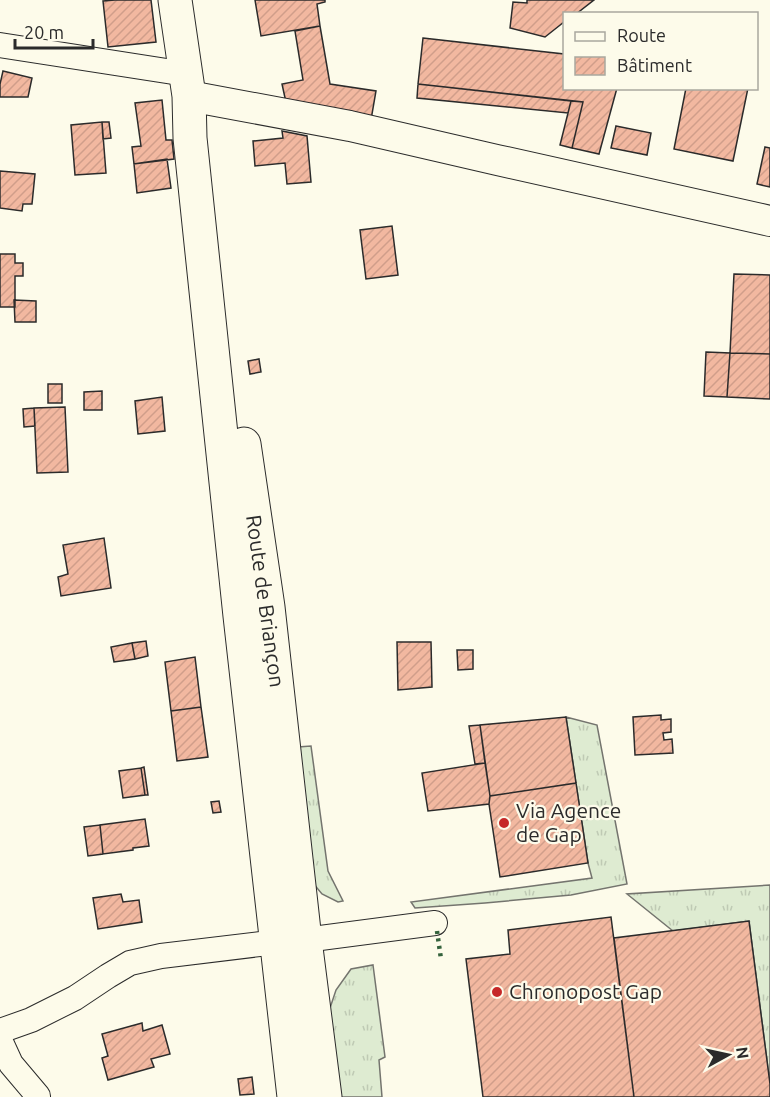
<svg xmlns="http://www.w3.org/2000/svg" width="770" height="1097" viewBox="0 0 770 1097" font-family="Ubuntu,sans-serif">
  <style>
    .grass { fill: url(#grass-tufts); stroke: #74746e; stroke-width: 1.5 }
    .building { fill: url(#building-hatch); stroke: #2b2b2b; stroke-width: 1.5 }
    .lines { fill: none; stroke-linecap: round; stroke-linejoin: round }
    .minor-casing { stroke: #2b2b2b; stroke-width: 26 }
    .tertiary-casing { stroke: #2b2b2b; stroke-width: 32 }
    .primary-casing { stroke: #2b2b2b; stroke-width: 35 }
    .minor { stroke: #fdfbea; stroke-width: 24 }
    .tertiary { stroke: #fdfbea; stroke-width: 30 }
    .primary { stroke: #fdfbea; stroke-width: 33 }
    .hedge { stroke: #34623c; stroke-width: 4.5; stroke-dasharray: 3 4.5; stroke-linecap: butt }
    .poi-dot { fill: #c62828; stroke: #fdfbea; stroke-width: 2 }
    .labels { text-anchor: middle; stroke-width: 4.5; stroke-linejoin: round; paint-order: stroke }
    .street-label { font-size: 21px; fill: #2b2b2b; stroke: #fdfbea }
    .poi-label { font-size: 21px; fill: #2b2b2b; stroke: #fdfbea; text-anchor: start }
  </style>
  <defs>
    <pattern id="grass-tufts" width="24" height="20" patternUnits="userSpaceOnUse" patternTransform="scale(1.5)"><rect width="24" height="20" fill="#deebd1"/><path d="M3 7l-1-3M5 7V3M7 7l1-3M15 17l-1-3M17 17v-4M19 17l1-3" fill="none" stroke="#bfcab4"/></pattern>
    <pattern id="building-hatch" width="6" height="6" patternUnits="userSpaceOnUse" patternTransform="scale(1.5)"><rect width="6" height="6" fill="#f2b8a0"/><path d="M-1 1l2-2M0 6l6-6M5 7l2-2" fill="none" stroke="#d09e8a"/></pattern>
  </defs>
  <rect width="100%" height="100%" fill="#fdfbea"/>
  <path class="grass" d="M566 717 597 725 627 884 571 895 485 903 415 908 411 902 592 878 588 863Z
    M311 746 328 871 343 901 338 902 322 894 312 882 298 747Z
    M770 885V1084L749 921 673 931 627 894Z
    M373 965 385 1057 379 1060 382 1097H336L328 1014 336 990 351 969Z"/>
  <path class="building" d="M115 0H151L156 42 108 47 103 1Z
    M255 0H325V2L317 4 320 26 261 36Z
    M527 0H594L576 14H564V22L545 37 510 28 513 2 527 3Z
    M320 26 330 84 376 91 371 120 287 107 282 84 303 80 295 31Z
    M423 38 564 54V88H617L599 154 572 148 583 102 418 84Z
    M3 71 32 78 28 97H0V84Z
    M418 84 571 101 568 113 417 98Z
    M686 88H748L733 161 674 149Z
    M162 100 166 140H172L174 159 134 164 132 147 141 146 135 103Z
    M571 101 583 102 572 148 560 145Z
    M102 122H109L111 138 103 139Z
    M102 122 106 173 75 175 71 125Z
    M616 126 651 133 647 155 611 148Z
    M282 131 307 136 311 182 287 184 285 163 255 166 253 141 283 138Z
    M765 147 770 148V187L757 184Z
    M167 159 171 188 137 193 134 164Z
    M0 171 35 174 32 204H23L22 211 0 208Z
    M392 226 398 275 366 279 360 230Z
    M0 254H15V263H23V276H15V307H0Z
    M734 274 770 275V354L730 353Z
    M14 300 36 301V322H15Z
    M706 352 730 353 727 397 704 396Z
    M730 353 770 354V399L727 397Z
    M259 359 261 372 250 374 248 361Z
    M48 384H62V403H48Z
    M102 391V410H84V392Z
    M162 397 165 431 138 434 135 401Z
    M65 407 68 472 37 473 34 408Z
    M34 408 35 426 24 427 23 409Z
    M104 538 111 588 61 596 58 577 68 574 63 545Z
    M146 641 148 656 135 659 132 643Z
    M397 642H431L432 687 398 690Z
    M132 643 135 659 114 662 111 647Z
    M457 650H473V669L458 670Z
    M195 657 201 707 171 711 165 662Z
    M201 707 208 757 177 761 171 711Z
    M661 715V720L671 719V732L663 733 664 740 672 739 673 753 635 755 633 717Z
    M566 717 576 783 490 796 480 725Z
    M480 725 485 763 475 764 469 726Z
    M485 763 490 796 489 804 428 811 422 773Z
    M144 767 148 795H145L141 768Z
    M141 768 145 795 123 798 119 771Z
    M576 783 588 863 500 877 489 804 490 796Z
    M219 801 221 812 213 813 211 802Z
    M145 819 149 846 133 848V850L103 854 100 825Z
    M100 825 103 854 88 856 84 827Z
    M121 894 123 902 139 900 142 922 98 929 93 898Z
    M611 917 634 1097H483L466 959 510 954 508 930Z
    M749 921 770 1084V1097H634L614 938Z
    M142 1023 143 1031 162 1025 170 1054 151 1059 154 1067 108 1080 102 1058 108 1056 102 1034Z
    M252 1077 254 1094 240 1095 238 1079Z"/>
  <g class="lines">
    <g class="minor-casing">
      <path id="minor" d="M0 45 186 74
        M0 1031 31 1020 75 998 108 976 130 963 161 956 277 942 305 940 435 923
        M0 1040 11 1064 38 1096"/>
    </g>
    <g class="tertiary-casing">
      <path id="tertiary" d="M189 96 350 126 497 160 770 221"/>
    </g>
    <g class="primary-casing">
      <path id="primary" d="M175 0 189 96 190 138 240 616 294 1097
        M244 444 268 607 305 940 325 1097"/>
    </g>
    <use href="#minor" class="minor"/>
    <use href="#tertiary" class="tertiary"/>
    <use href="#primary" class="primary"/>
    <path class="hedge" d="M437 931 441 959"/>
  </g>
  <g class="poi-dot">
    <circle cx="504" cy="823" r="6"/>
    <circle cx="497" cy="992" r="6"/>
  </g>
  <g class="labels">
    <g class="street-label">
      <text transform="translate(265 601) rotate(82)" y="7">Route de Briançon</text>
    </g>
    <g class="poi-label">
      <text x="516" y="818">Via Agence<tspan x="516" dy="24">de Gap</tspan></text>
      <text x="509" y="999">Chronopost Gap</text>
    </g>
  </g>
  <rect x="563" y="12" width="195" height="78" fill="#fdfbea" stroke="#a9a89e" stroke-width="1.5"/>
  <rect x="575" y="32" width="30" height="9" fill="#fdfbea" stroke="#a9a89e" stroke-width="1.5"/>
  <text x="617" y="42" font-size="18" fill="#2b2b2b">Route</text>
  <rect x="575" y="57" width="30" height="18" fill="url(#building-hatch)" stroke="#a9a89e" stroke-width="1.5"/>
  <text x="617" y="72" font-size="18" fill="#2b2b2b">Bâtiment</text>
  <g transform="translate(728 1055) rotate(82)" stroke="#fdfbea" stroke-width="4.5" paint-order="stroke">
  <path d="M0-4.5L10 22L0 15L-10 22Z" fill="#2b2b2b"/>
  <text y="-9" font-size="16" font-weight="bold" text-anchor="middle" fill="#2b2b2b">N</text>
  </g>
  <path d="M15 39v9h78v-9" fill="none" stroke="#2b2b2b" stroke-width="3"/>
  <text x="24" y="39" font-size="18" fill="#2b2b2b" stroke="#fdfbea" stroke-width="4.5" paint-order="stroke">20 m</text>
</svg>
